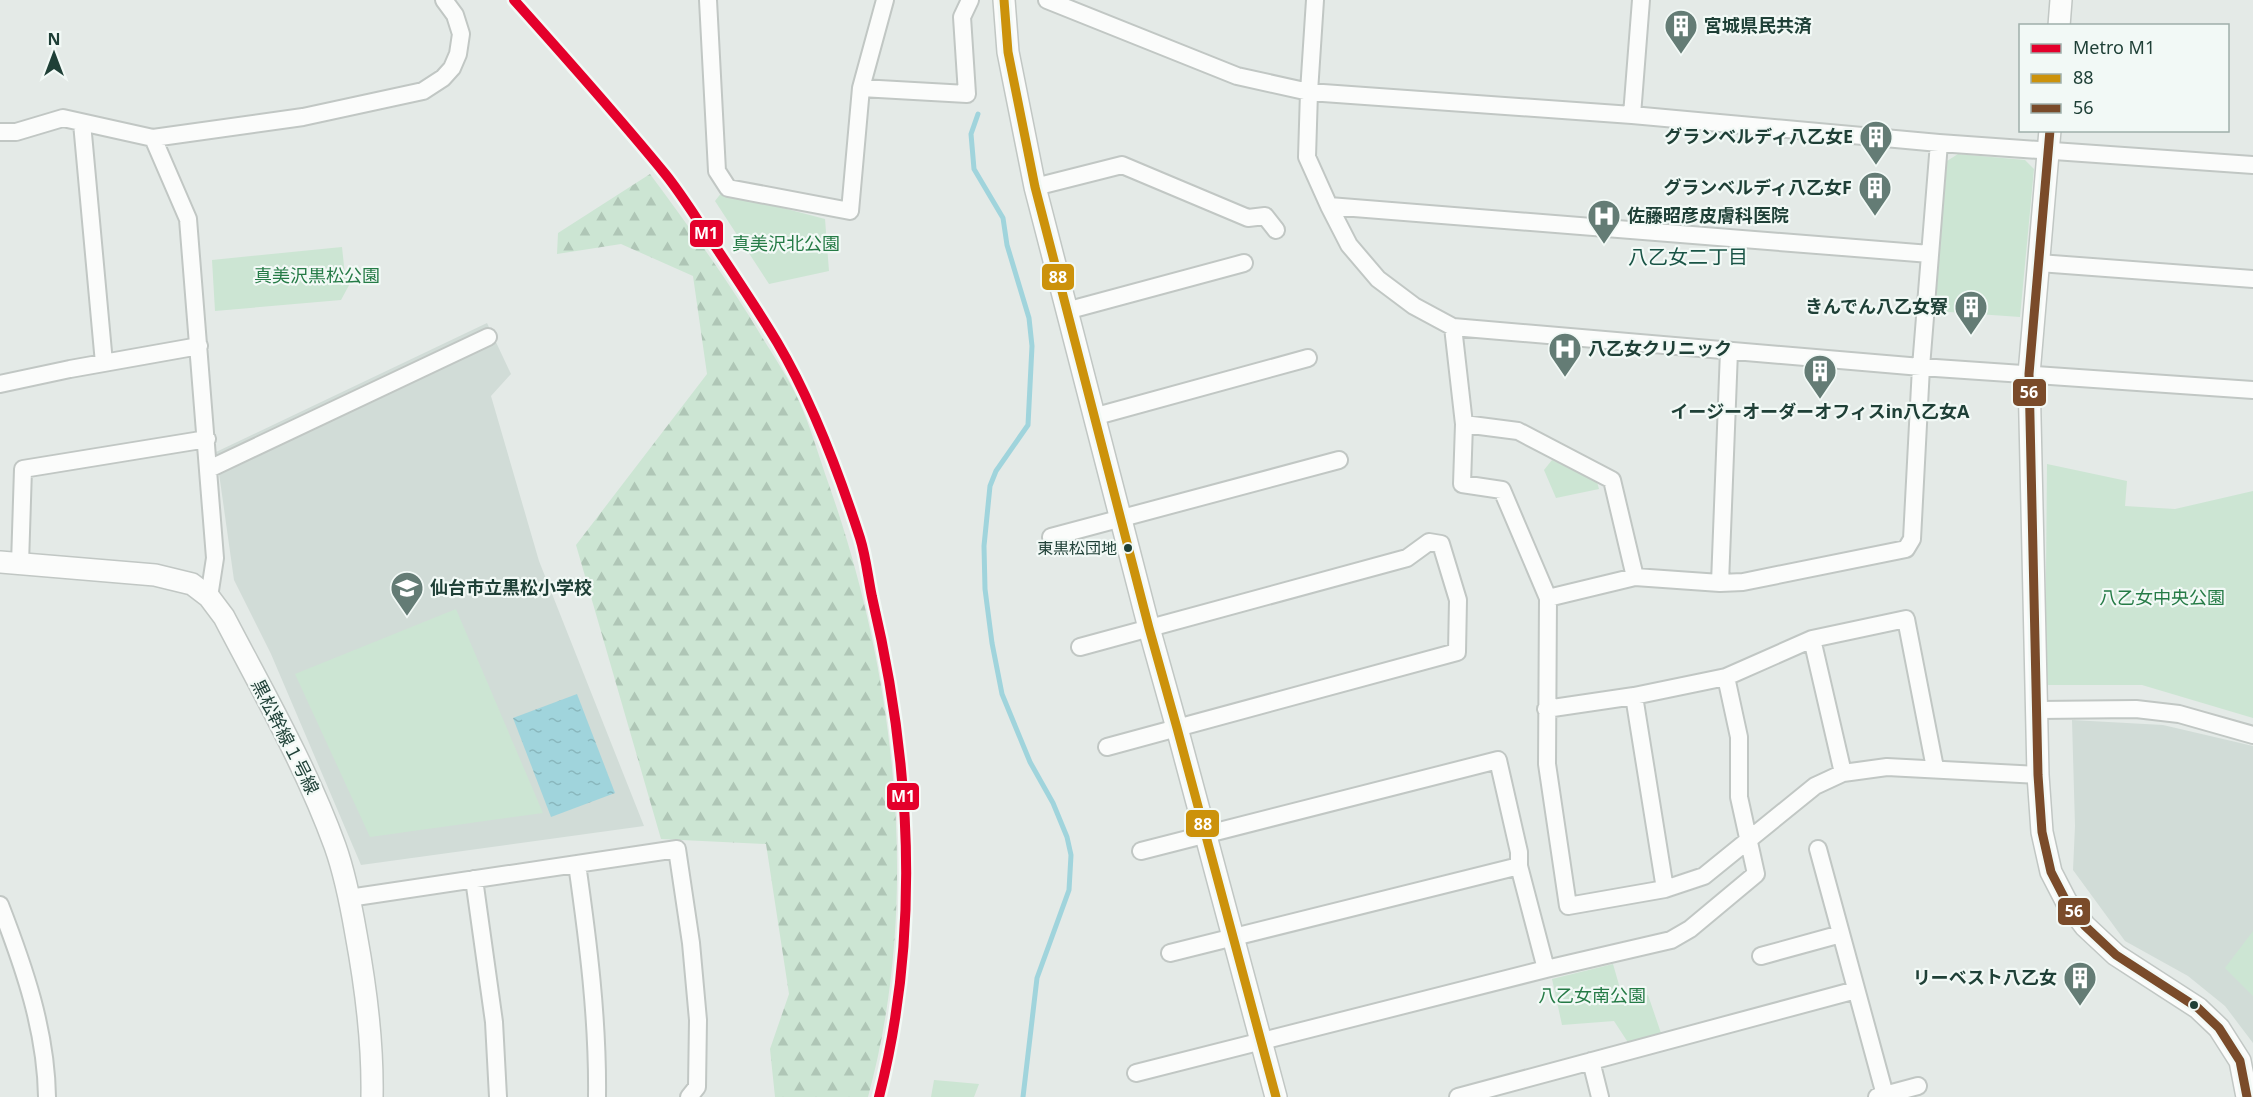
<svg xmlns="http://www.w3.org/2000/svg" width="2253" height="1097" viewBox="0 0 2253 1097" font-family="'Noto Sans','Noto Sans JP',sans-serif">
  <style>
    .built { fill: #d1dcd7 }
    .forest { fill: url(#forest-firs) }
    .park { fill: #cce5d3 }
    .water { fill: url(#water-ripples) }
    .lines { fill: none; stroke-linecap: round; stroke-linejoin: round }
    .stream { stroke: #a0d4dc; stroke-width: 5 }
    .minor-casing { stroke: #c1c7c4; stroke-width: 20 }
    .tertiary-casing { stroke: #c1c7c4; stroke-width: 24 }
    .minor { stroke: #fbfcfb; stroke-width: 16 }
    .tertiary { stroke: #fbfcfb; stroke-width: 21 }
    .bus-1-casing { stroke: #f2f9f6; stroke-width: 14 }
    .bus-2-casing { stroke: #f2f9f6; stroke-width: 14 }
    .bus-1 { stroke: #cc920b; stroke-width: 9 }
    .bus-2 { stroke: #7a4b2a; stroke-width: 9 }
    .metro-1-casing { stroke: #f2f9f6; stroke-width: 15 }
    .metro-1 { stroke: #e4002b; stroke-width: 10 }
    .bus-dot { fill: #1f4037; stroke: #f2f9f6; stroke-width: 2 }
    .labels { text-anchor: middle; stroke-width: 4.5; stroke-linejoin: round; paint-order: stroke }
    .bus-label { font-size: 16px; fill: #1f4037; stroke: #f2f9f6; text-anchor: end }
    .poi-label { font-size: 18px; font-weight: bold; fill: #1f4037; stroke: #f2f9f6; text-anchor: start }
    .park-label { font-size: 18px; fill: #257b46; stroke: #f2f9f6 }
    .street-label { font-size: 18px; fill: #1f4037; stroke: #f2f9f6 }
    .neighbourhood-label { font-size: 20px; fill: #195446; stroke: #f2f9f6 }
    .line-badge { stroke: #f2f9f6; stroke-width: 2 }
    .badge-label { font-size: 16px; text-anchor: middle; font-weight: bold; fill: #fff }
  </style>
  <defs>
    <pattern id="forest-firs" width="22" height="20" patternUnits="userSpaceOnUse" patternTransform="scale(1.5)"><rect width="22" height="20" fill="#cce5d3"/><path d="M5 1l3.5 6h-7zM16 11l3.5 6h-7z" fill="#afc6b6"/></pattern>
    <pattern id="water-ripples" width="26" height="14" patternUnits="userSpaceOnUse" patternTransform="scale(1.5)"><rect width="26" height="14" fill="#a0d4dc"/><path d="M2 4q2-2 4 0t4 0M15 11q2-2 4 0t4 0" fill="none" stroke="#89b7bd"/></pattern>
  </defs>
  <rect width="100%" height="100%" fill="#e4eae7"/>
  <path class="built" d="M487 323 511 374 491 396 539 561 644 826 361 865 271 654 234 580 216 452Z
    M2072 720 2163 725 2253 746V1043L2225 1006 2188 976 2125 941 2073 870 2075 826Z"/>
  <path class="forest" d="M650 174C689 227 728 280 762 337 775 358 789 379 799 401 811 428 819 457 829 485 896 676 922 899 868 1097H775L770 1049 789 994 766 844 661 839 576 545 707 374 693 276 621 244 557 254 558 233Z"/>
  <path class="park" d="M1958 154 2025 160 2034 169 2020 317 1935 311 1947 161Z
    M722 192 825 219 829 271 769 284 715 201Z
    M342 247 345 275 354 276 341 300 215 311 212 260Z
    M1552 460 1597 482 1599 489 1556 498 1544 470Z
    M2047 464 2127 481 2125 506 2175 509 2253 491V718L2142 685H2045Z
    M456 609 543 813 370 837 295 674Z
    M2253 931V996L2225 968Z
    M1613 964 1623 999 1648 995 1662 1036 1631 1047 1614 1021 1562 1025 1552 979Z
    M934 1080 979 1084 974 1097H931Z"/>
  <path class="water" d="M577 694 615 793 551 817 513 718Z"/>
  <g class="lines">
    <path class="stream" d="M978 114 971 134 974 169 1003 218 1007 245 1029 318 1032 346 1028 425 996 471 990 486 984 546 985 589 992 643 1002 694 1030 762 1053 803 1067 837 1071 855 1069 890 1037 978 1023 1097"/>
    <g class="minor-casing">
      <path id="minor" d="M708 0 717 171 728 188 850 211 861 88 885 0
        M1047 0 1237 76 1309 92 1632 115 1939 143 2253 165
        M1315 0 1309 92 1307 157 1329 206 1349 245 1378 279 1414 306 1453 327 1921 367 2253 390
        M861 88 967 94 962 17 970 0
        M1632 115 1641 0
        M82 123 104 363
        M0 132H16L63 118 153 138 303 117 423 91 443 78 452 68 458 54 461 34 455 15 444 0
        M153 138 188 219 215 558 209 597
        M1035 187 1122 165 1248 218 1265 216 1276 230
        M1329 206 1930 254
        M2039 263 2253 279
        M1066 311 1244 263
        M1453 327 1464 424 1462 484 1502 490 1548 598 1547 764 1568 906 1665 889 1704 876 1815 786 1843 773 1887 767 2038 775
        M0 384 70 369 199 346
        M1093 417 1308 358
        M1464 424 1518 431 1612 480 1635 577
        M209 469 488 337
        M1051 537 1339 460
        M20 564 23 469 207 439
        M1720 583 1729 351
        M1548 598 1635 577 1720 583 1743 582 1906 549 1912 539 1921 367 1939 143
        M1812 639 1843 773
        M1080 647 1407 558 1429 542 1441 544 1458 600 1457 652 1107 747
        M1634 696 1665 889
        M1546 709 1634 696 1726 677 1812 639 1906 619 1935 768
        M2038 710 2136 709 2179 714 2253 735
        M1818 849 1885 1095
        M1141 851 1498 760 1519 852V866L1546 969 1671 940 1690 929 1756 874 1739 797V737L1726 677
        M577 864C588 941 598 1019 597 1097
        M474 879 494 1022 498 1097
        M349 898 677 849 691 943 698 1020 697 1087 689 1097
        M0 905C24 967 46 1030 47 1097
        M1170 953 1519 866
        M1761 956 1841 934
        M1591 1061 1600 1097
        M1136 1073 1546 969
        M1458 1097 1856 990
        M1877 1097 1918 1086"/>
    </g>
    <g class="tertiary-casing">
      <path id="tertiary" d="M1004 0 1008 52 1035 187 1149 628 1177 728 1276 1097
        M2059 26 2061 0
        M2050 130 2029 374 2038 775 2042 832 2051 872 2066 901 2085 926 2116 955 2198 1008 2219 1028 2240 1061 2247 1097
        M0 562 155 575 192 584 209 597 224 617C263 692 306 766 335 846 345 874 351 905 356 934 366 988 373 1043 372 1097"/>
    </g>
    <use href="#minor" class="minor"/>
    <use href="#tertiary" class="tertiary"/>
    <g class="bus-1-casing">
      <path id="bus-1" d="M1004 0 1008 52 1035 187 1149 628 1177 728 1276 1097"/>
    </g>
    <g class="bus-2-casing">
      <path id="bus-2" d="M2050 130 2029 374 2038 775 2042 832 2051 872 2066 901 2085 926 2116 955 2198 1008 2219 1028 2240 1061 2247 1097"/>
    </g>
    <use href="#bus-1" class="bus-1"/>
    <use href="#bus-2" class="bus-2"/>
    <g class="metro-1-casing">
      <path id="metro-1" d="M514 0C566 58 617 115 666 175 682 195 696 218 711 240 733 273 756 307 777 342 812 401 839 473 860 538 866 557 868 578 872 597 911 762 921 932 879 1097"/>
    </g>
    <use href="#metro-1" class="metro-1"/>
  </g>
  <defs>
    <g id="building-pin" transform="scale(1.725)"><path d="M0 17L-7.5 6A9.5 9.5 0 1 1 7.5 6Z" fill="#647c75" stroke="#f2f9f6"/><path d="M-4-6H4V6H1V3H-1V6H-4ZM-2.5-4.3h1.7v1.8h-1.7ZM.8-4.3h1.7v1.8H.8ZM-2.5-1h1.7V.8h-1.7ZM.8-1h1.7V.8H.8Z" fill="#fff"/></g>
    <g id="hospital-pin" transform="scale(1.725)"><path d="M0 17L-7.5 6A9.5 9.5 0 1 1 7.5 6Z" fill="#647c75" stroke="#f2f9f6"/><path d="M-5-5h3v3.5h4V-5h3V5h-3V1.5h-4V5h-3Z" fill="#fff"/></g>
    <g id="school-pin" transform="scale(1.725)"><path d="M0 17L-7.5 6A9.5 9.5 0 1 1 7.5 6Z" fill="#647c75" stroke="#f2f9f6"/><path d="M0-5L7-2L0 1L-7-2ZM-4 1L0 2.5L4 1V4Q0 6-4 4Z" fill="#fff"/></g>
  </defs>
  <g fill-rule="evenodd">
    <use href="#building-pin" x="1681" y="26"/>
    <use href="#building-pin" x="1876" y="137"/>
    <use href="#building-pin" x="1875" y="188"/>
    <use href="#hospital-pin" x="1604" y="216"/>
    <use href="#building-pin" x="1971" y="307"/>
    <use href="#hospital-pin" x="1565" y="349"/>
    <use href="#building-pin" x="1820" y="371"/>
    <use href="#school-pin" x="407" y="588"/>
    <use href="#building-pin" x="2080" y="978"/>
  </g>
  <g class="bus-dot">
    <circle cx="1128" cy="548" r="5"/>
    <circle cx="2194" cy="1005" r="5"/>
  </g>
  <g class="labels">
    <g class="bus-label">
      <text x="1117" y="554">東黒松団地</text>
    </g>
    <g class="poi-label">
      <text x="1704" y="32">宮城県民共済</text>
      <text x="1853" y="143" text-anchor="end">グランベルディ八乙女E</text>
      <text x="1852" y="194" text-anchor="end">グランベルディ八乙女F</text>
      <text x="1627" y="222">佐藤昭彦皮膚科医院</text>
      <text x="1948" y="313" text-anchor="end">きんでん八乙女寮</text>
      <text x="1588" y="355">八乙女クリニック</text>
      <text x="1820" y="418" text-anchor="middle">イージーオーダーオフィスin八乙女A</text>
      <text x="430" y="594">仙台市立黒松小学校</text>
      <text x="2057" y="984" text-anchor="end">リーベスト八乙女</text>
    </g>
    <g class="park-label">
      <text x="786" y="250">真美沢北公園</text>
      <text x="317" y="282">真美沢黒松公園</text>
      <text x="2162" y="604">八乙女中央公園</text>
      <text x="1592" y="1002">八乙女南公園</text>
    </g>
    <g class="street-label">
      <text transform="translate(285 737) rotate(63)" y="6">黒松幹線１号線</text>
    </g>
    <g class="neighbourhood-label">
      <text x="1688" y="264">八乙女二丁目</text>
    </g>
  </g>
  <g class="line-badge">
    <rect x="689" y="219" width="35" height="29" rx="6" fill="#e4002b"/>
    <rect x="1041" y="263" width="34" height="28" rx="6" fill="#cc920b"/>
    <rect x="2012" y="378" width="35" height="29" rx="6" fill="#7a4b2a"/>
    <rect x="886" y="782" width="34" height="29" rx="6" fill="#e4002b"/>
    <rect x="1185" y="809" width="35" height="29" rx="6" fill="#cc920b"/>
    <rect x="2057" y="897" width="34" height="29" rx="6" fill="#7a4b2a"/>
  </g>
  <g class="badge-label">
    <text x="706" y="239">M1</text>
    <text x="1058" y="283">88</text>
    <text x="2029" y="398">56</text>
    <text x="903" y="802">M1</text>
    <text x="1203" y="830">88</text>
    <text x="2074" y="917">56</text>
  </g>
  <rect x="2019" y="24" width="210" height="108" fill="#f2f9f6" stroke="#9eafaa" stroke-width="1.5"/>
  <rect x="2031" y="44" width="30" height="9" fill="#e4002b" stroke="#9eafaa" stroke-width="1.5"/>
  <text x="2073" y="54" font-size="18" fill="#1f4037">Metro M1</text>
  <rect x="2031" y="74" width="30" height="9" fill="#cc920b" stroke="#9eafaa" stroke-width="1.5"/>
  <text x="2073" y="84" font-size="18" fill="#1f4037">88</text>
  <rect x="2031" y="104" width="30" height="9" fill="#7a4b2a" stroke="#9eafaa" stroke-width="1.5"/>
  <text x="2073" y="114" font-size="18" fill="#1f4037">56</text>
  <g transform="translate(54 54)" stroke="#f2f9f6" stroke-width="4.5" paint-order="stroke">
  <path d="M0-4.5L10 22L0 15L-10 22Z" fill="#1f4037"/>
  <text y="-9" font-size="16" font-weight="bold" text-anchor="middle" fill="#1f4037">N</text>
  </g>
</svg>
